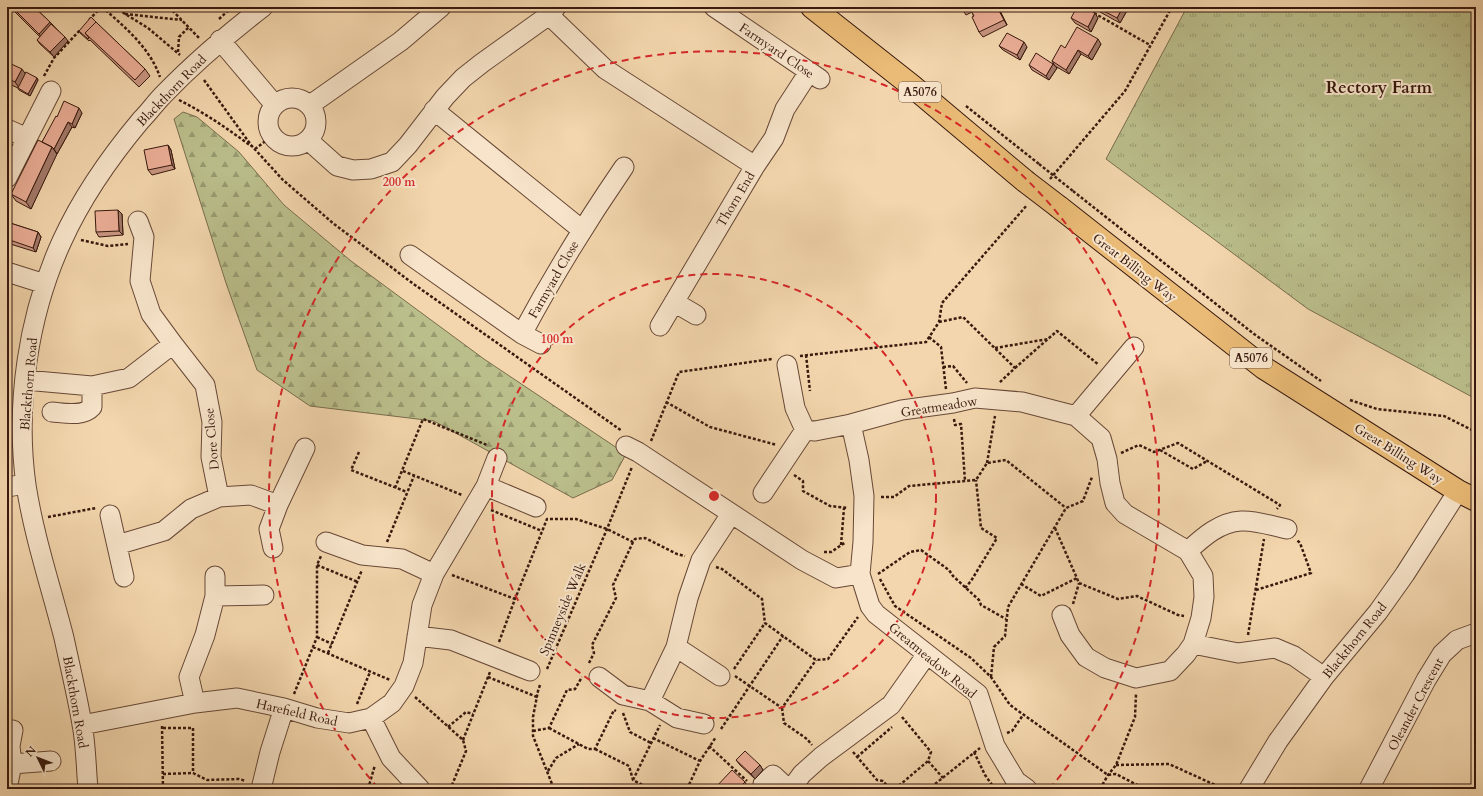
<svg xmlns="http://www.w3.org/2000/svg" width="1483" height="796" viewBox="0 0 1483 796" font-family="Cardo,serif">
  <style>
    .forest { fill: url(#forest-firs); stroke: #796c4c }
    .park { fill: url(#park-tufts); stroke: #796c4c }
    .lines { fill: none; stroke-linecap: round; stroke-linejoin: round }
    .minor-casing { stroke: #674836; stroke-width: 21 }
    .major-casing { stroke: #38190e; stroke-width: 24 }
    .path { stroke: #38190e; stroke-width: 2.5; stroke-dasharray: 3 2; stroke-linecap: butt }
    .minor { stroke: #f7e4ca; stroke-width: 19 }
    .major { stroke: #eabb76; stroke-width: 22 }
    .major-bridge-casing { stroke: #38190e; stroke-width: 24; stroke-linecap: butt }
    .path-bridge { stroke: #38190e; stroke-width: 2.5; stroke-dasharray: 3 2; stroke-linecap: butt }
    .major-bridge { stroke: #eabb76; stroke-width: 22 }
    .wall { fill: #ca9682; stroke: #38190e }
    .shaded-wall { fill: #a47a6a; stroke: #38190e }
    .building { fill: #ebae97; stroke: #38190e }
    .ring { fill: none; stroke: #d62828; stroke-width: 2; stroke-dasharray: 7 5 }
    .labels { text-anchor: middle; stroke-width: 4; stroke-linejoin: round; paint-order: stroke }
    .shield { fill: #f7e4ca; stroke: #715646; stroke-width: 1 }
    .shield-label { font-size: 12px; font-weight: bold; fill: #38190e }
    .street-label { font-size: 13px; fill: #38190e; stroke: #f7e4ca }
    .district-label { font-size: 17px; font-weight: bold; fill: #38190e; stroke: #f7e4ca }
    .centre { fill: #d62828; stroke: #f7e4ca; stroke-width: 2 }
    .ring-label { font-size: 12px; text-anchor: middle; font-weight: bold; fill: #d62828; stroke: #f7e4ca; stroke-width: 4; stroke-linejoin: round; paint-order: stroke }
  </style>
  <defs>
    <pattern id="forest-firs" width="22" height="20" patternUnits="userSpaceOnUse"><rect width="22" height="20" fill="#babe8b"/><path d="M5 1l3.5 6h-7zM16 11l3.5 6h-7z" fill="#989a70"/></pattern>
    <pattern id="park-tufts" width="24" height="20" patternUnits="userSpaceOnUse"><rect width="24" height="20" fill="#babe8b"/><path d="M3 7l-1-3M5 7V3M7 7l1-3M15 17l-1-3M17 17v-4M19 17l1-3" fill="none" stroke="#989a70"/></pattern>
  </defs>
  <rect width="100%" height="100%" fill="#f3d6ad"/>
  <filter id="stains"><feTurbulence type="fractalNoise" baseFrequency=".005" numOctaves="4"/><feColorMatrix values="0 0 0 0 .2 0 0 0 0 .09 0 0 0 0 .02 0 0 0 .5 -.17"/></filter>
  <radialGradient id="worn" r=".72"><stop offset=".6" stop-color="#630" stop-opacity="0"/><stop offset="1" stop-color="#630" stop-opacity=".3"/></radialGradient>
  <path class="forest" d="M183 112 197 117 239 152 284 205 351 261 484 359 626 454 612 480 573 498 434 421 310 406 257 370 226 283 174 119Z"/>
  <path class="park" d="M1187 7H1476V399L1308 309 1106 159Z"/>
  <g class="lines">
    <g class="minor-casing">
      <path id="minor" d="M714 7 820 79
        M549 15 605 69 755 166
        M220 40 274 104
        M268 122a24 24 0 1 1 48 0a24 24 0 1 1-48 0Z
        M310 105 401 41 441 7
        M434 110 582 230
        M7 129 27 138
        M308 140 337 166 353 170 371 169 392 162 408 145 445 97 463 78 482 63 549 15 556 7
        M7 178 51 91
        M138 221 144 237 140 281 151 314 173 344 205 385 212 422 211 457 219 497
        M410 255 522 334 541 344
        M7 272 45 284
        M674 302 696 315
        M660 326 755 166 774 138 785 109 809 72
        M522 334C553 276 587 221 624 167
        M787 365 795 408 805 430
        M25 380 92 386 129 378 173 344
        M52 412C65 413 83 417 92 407V386
        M1076 416 1134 347
        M851 424 859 460 864 496 863 542 860 574 870 606 876 614 978 694 995 746 1016 781 1027 789
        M626 446 638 452 802 560 836 578 860 574
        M486 486 536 507
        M7 487 26 484
        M763 493 805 430 815 431 851 424 902 410 953 403 975 398 1022 402 1076 416 1101 438 1107 459 1110 483 1115 503 1125 514 1188 551 1203 576 1204 597 1201 618 1193 644 1186 654 1170 671 1136 678 1105 668 1086 657 1070 635 1062 615
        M110 515 124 577
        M326 542 362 555 402 559 434 574
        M117 545 164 531 191 509 219 497 251 495 278 505
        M273 548 269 529 278 505 305 448
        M1188 551C1203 537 1220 522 1241 521 1256 520 1272 526 1287 529
        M215 596 264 595
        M417 636 451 640 530 671
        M1193 644 1238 653 1275 648 1294 656 1324 677
        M676 647 720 676
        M599 677 623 695 650 701 677 718 704 724
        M650 701 676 647 688 598 701 560 731 514
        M195 703 189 677 205 635 215 596V576
        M371 718 391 758 420 789
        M82 725 195 703 237 698 284 708 317 718 349 723 371 718 392 703 404 686 413 663 422 605 434 574 486 486 497 458
        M12 764 51 761
        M763 784 773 775 788 789
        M7 789 12 764 10 746 13 730
        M88 789C86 767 86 745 82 724 77 695 70 666 64 638 51 587 34 537 26 485 15 404 28 315 62 241 82 197 110 157 141 120 149 112 156 102 164 94 195 62 228 34 263 7
        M261 789 270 752 284 708
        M791 789 802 774 821 757 891 705 927 654
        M1249 789 1278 741 1324 677 1378 612 1405 574 1458 491
        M1369 789 1426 680 1442 654 1457 640 1476 633"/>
    </g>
    <g class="major-casing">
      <path id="major" d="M812 7 912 86 1025 181
        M1059 207 1264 368 1458 491 1476 500"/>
    </g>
    <path class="path" d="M102 7C125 27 150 48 160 77
      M114 7 148 28 180 55
      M169 7 199 38
      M1094 13 1150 45
      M125 14 182 20
      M219 19 232 7
      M89 20 101 7
      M178 52 179 37 189 27
      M44 76 54 58 81 29
      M204 80 251 145 283 180 334 224 415 285 622 431
      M179 100C205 113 228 129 251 146
      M966 106 1039 164
      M255 149 272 136
      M1050 179 1125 91 1172 7
      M1073 191 1254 334 1321 381
      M81 240 108 246 128 244
      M939 322 963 317 1015 368 999 383
      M929 337 941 347 946 389
      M995 348 1048 339
      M806 355 810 391
      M800 356 926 342 939 322 942 303 1027 205
      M943 367 953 366 967 383
      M1015 368 1057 331 1099 365
      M1350 400 1377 409 1444 416 1476 432
      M666 402 710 427 777 445
      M954 419 955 425 961 424 965 481
      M651 441 679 372 772 359
      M1160 450 1193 469 1207 461
      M359 452 351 470 407 492
      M1121 453 1139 445 1154 452 1178 443 1280 505 1277 509
      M987 463 995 416
      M403 471 462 495
      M794 475 803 481V491L830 506 848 508
      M395 488 423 419 487 445
      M881 497H894L909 486 976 480 987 463 1006 460 1066 508
      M491 510 542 531
      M48 517 96 508
      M1055 528 1079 583 1118 599 1137 596 1178 615 1184 616
      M387 542 414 476
      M841 545 844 508
      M824 552H831L846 542
      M317 565 358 582
      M716 567 722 569 762 599 765 623 816 660 828 659 858 617
      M878 574 910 552 921 550 949 570 953 576 979 600 981 605 1006 619
      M452 575 515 599
      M880 579 895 606 971 658 991 677 1010 705 1108 775 1116 774 1145 789
      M1021 584 1041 596 1077 578
      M965 588 971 581 997 538 981 528 976 480
      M1256 590 1311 573 1300 543 1297 540
      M1073 604 1079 583
      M1248 635 1264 539
      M317 637 332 644
      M499 642 515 599 547 519H576L607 529 633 542 635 539 645 538 677 554 685 556
      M313 647 390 680
      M328 653 362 570
      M589 663 594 653 592 645 616 598 613 585 633 542
      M547 669 607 529 632 467
      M734 669 765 623
      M735 676 782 708 816 660
      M488 677 537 697
      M991 677 994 647 1005 636 1008 607 1066 508 1083 501 1092 477
      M540 685 538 691 533 717V736L554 789
      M294 694 317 637V565L321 556
      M415 697 463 740 466 751 452 785 457 789
      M357 704 370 672
      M782 708 784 723 807 739 812 745
      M623 713 630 732 651 743
      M902 717 931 752 928 761 943 778
      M162 726 163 789
      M448 727 466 712 473 714
      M163 728H193V773
      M549 728 588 749H595L614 710 616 711
      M721 729 783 636
      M533 731 549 728 567 690 575 689 582 677
      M1007 733 1012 731 1023 715
      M653 738 700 761
      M463 740 490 672
      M709 746 747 781
      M595 749 629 766 633 780 650 789
      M853 752 877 780 883 781 890 789
      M974 752 985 775 995 789
      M857 757 892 727
      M1116 765 1169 764 1224 789
      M548 771 556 758 579 744
      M163 774 193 773 207 780 239 779 246 781
      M633 780 660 725
      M368 789 375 765
      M450 789 452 785
      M687 789 700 761 716 737
      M895 789 928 761
      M935 789V784L980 748
      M1100 789 1108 775 1116 765 1135 717 1136 694"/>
    <use href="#minor" class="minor"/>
    <use href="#major" class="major"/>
    <g class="major-bridge-casing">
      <path id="major-bridge" d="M1025 181 1059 207"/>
    </g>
    <path class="path-bridge" d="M1039 164 1073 191"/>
    <use href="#major-bridge" class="major-bridge"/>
  </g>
  <path class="wall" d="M10 7H34L50 22 68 41 54 57 40 44 37 40 40 37Z
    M961 7H998L1007 25 983 37 979 32 972 12 966 15Z
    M1096 7H1129L1120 23 1100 12Z
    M1071 18H1098L1091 32 1075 23Z
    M100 26 102 28 145 69 150 76 139 87 90 40 89 41 80 33 79 31Z
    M1101 44 1092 60 1081 54 1069 74 1055 66 1052 61 1065 48Z
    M999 46 1027 47 1020 60 1003 50Z
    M7 62 25 73 37 78 38 80 30 96 19 90 18 88 7 83Z
    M1053 64 1057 68 1049 80 1032 70 1029 65Z
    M82 113 75 128 72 127 57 154H56L31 209 16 201 11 194 57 117Z
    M168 145 171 150 175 169 152 175 148 170Z
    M122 214 123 235 99 237 96 232Z
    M7 222 38 232 41 237 36 252 7 243Z
    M736 760 760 765 763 770 755 779 740 765Z
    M745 782 746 784 742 789H714Z"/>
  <path class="shaded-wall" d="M997 7H998L1007 25 1004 20Z
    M1123 7H1129L1120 23 1117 18Z
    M1095 13 1098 18 1091 32 1088 27Z
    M50 22 55 29 44 41 39 34Z
    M65 37 68 41 54 57 50 52Z
    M1098 39 1101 44 1092 60 1088 56Z
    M1024 42 1027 47 1020 60 1017 55Z
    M1078 50 1081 54 1069 74 1066 70Z
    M1053 64 1057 68 1049 80 1046 76Z
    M22 69 27 76 20 89 15 82Z
    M37 78 38 80 30 96 28 94Z
    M79 108 82 113 75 128 72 124Z
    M68 122 72 127 57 154 54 149Z
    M168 145 171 150 175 169 172 165Z
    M52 147 57 154 31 209 26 202Z
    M118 210 122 214 123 235 119 231Z
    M38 232 41 237 36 252 33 248Z
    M760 765 763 770 755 779 751 774Z"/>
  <path class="building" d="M12 7H34L50 22 39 34Z
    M961 7H969L962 10Z
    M969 7H997L1004 20 979 32 972 17 974 16Z
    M1077 7H1083L1095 13 1088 27 1071 18Z
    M1096 7H1123L1117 18Z
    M91 17 100 26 96 22 85 33 89 38 88 39 79 31Z
    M96 22 145 69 135 80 85 33Z
    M51 24 65 37 50 52 37 40Z
    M1077 27 1098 39 1088 56 1078 50 1066 70 1052 61 1061 45 1065 48Z
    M1007 33 1024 42 1017 55 999 46Z
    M1036 53 1053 64 1046 76 1029 65Z
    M7 62 22 69 15 82 7 78Z
    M26 72 37 78 28 94 18 88Z
    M64 101 79 108 72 124 68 122 54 149 52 147 42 142 56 116 57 117Z
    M38 140 52 147 26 202 11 194Z
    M168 145 172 165 148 170 144 150Z
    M118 210 119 231 96 232 95 211Z
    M7 222 38 232 33 248 7 239Z
    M745 751 760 765 751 774 736 760Z
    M732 770 745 782 738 789H714Z"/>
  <g class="ring">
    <circle cx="714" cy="496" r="222"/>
    <path d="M378 788A445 445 0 1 1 1050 788"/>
  </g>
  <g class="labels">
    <g class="shield">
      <rect x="899" y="82" width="42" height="20" rx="3"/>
      <rect x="1230" y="348" width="42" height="20" rx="3"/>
    </g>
    <g class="shield-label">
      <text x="920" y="96">A5076</text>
      <text x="1251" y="362">A5076</text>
    </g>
    <g class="street-label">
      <text transform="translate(777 50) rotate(34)" y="5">Farmyard Close</text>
      <text transform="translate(171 90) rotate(-46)" y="5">Blackthorn Road</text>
      <text transform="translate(735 199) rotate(-59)" y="5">Thorn End</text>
      <text transform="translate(1135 267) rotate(38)" y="5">Great Billing Way</text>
      <text transform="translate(553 279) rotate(-60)" y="5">Farmyard Close</text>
      <text transform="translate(28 384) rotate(-85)" y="5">Blackthorn Road</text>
      <text transform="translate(939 406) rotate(-9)" y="5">Greatmeadow</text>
      <text transform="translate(211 439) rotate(-95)" y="5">Dore Close</text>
      <text transform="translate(1399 453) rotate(32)" y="5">Great Billing Way</text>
      <text transform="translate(562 609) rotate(-67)" y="5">Spinneyside Walk</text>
      <text transform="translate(1354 640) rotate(-51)" y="5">Blackthorn Road</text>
      <text transform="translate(933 660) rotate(40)" y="5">Greatmeadow Road</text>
      <text transform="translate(76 702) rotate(80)" y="5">Blackthorn Road</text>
      <text transform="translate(1415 704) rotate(-62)" y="5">Oleander Crescent</text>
      <text transform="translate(297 712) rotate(13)" y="5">Harefield Road</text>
    </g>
    <g class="district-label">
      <text x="1379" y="93">Rectory Farm</text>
    </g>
  </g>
  <circle cx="714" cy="496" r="6" class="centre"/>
  <g class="ring-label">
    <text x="399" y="186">200 m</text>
    <text x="557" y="343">100 m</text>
  </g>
  <rect width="1483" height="796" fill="none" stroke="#f3d6ad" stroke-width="24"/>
  <rect x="8" y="8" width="1467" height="780" fill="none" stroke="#38190e" stroke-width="2"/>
  <rect x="12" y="12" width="1459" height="772" fill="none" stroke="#38190e"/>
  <g transform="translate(38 758) rotate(313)" stroke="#f7e4ca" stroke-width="3" paint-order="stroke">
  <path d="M0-3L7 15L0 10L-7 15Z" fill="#38190e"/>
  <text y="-6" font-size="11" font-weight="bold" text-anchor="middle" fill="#38190e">N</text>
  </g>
  <rect width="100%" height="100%" filter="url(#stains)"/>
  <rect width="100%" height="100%" fill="url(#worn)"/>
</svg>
